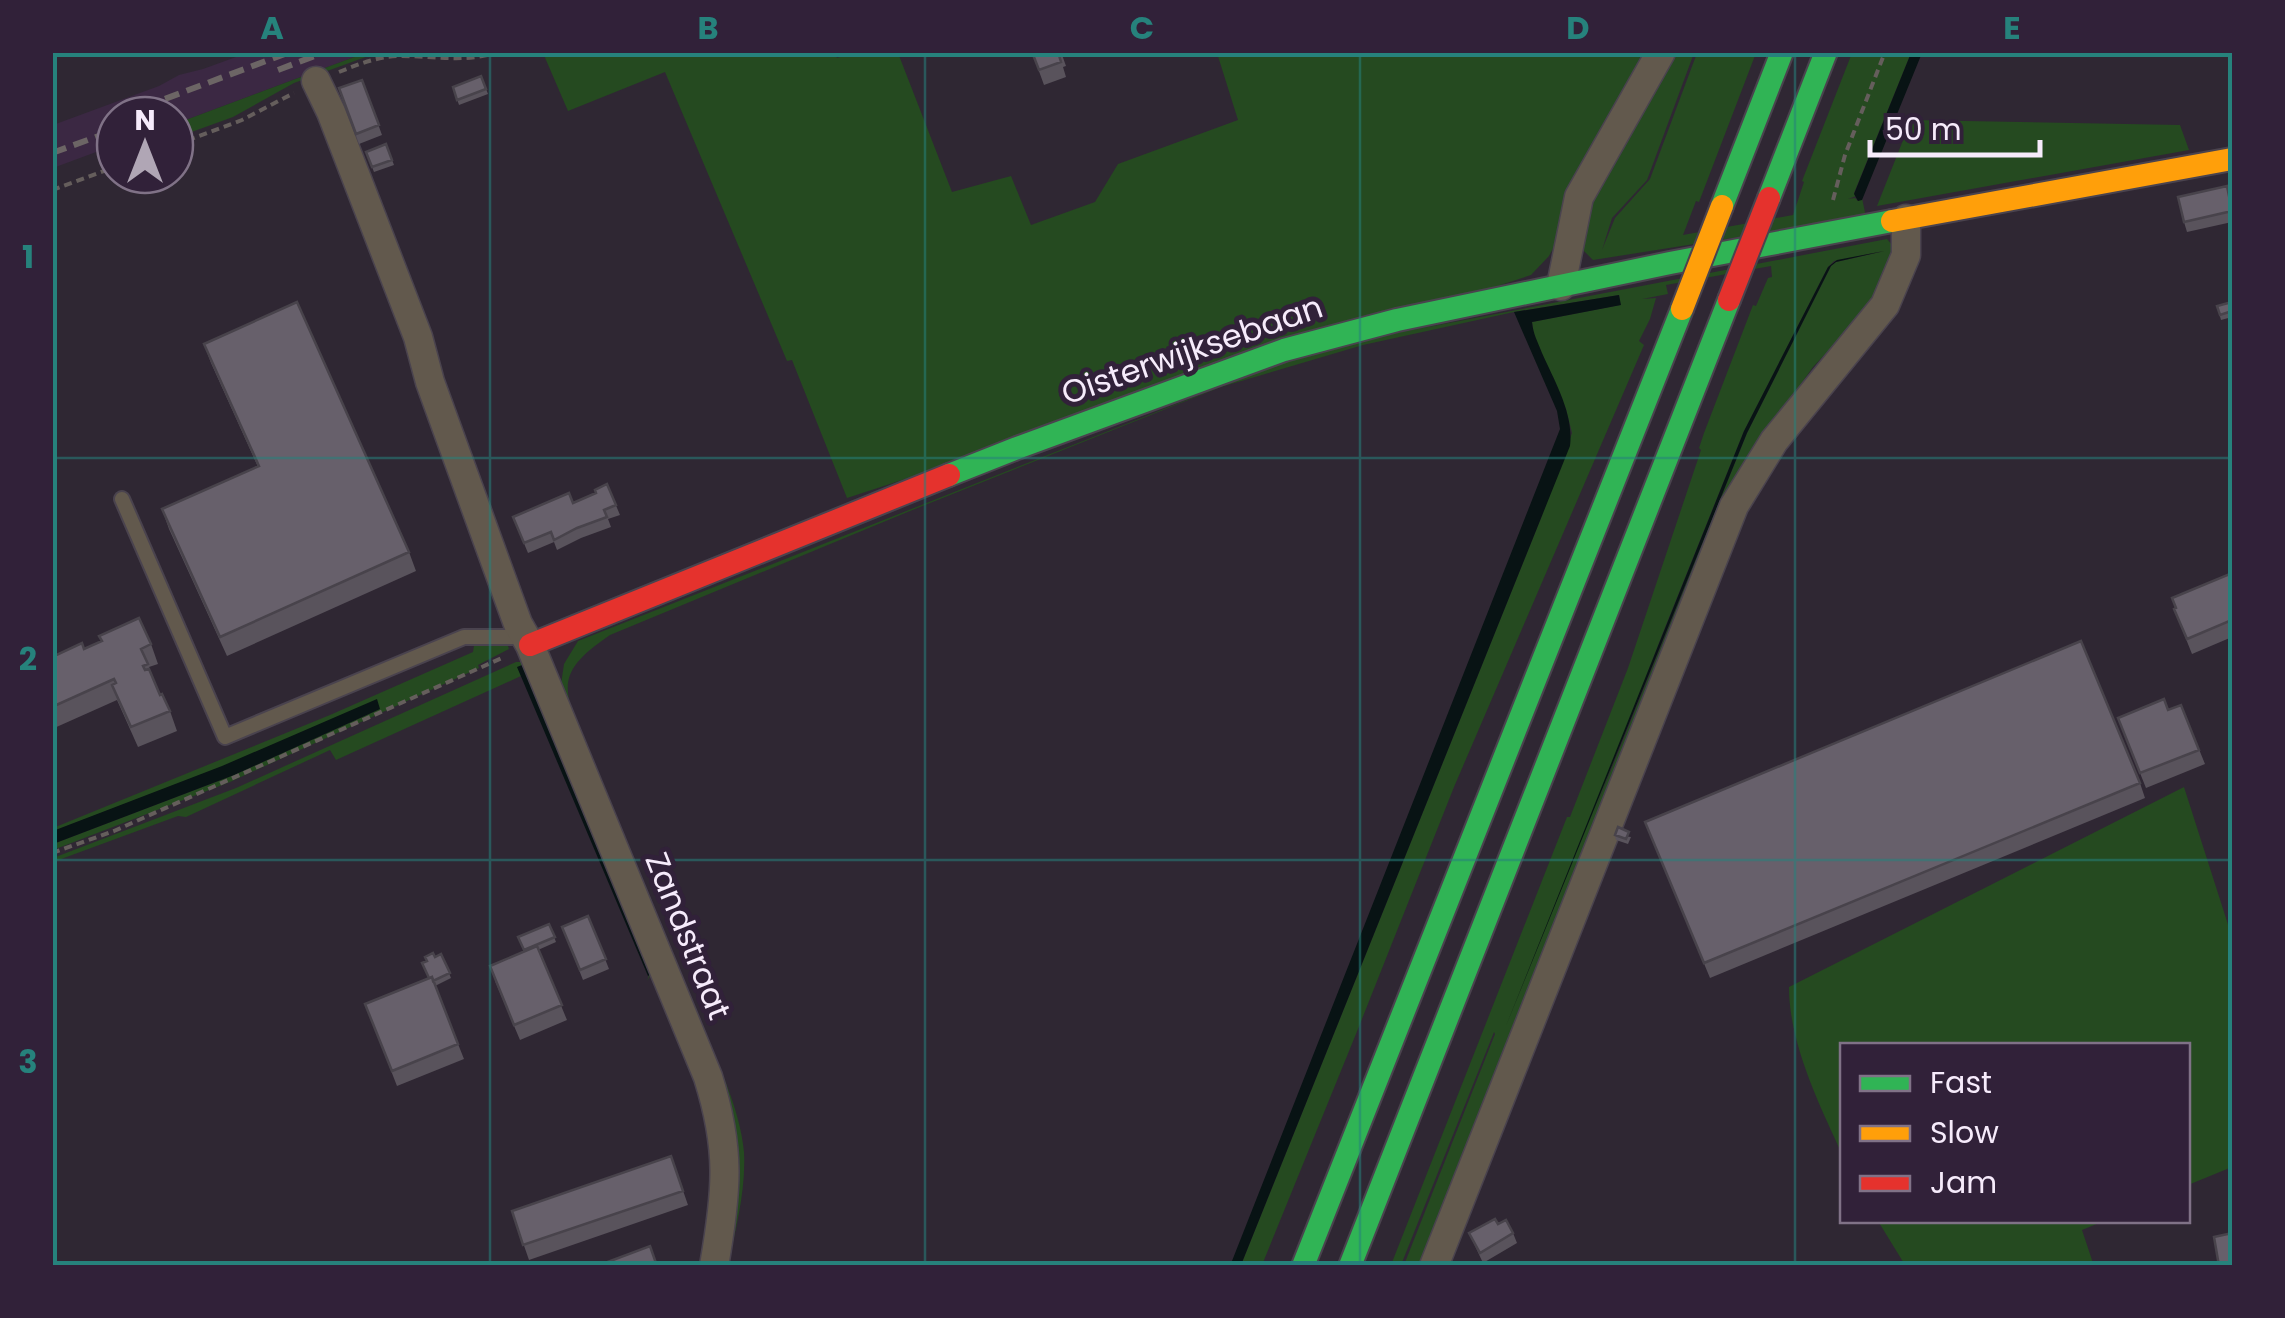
<svg xmlns="http://www.w3.org/2000/svg" width="2285" height="1318" viewBox="0 0 2285 1318" font-family="Poppins,sans-serif">
  <style>
    .built { fill: #3b2843 }
    .green { fill: #254a20; fill-rule: evenodd }
    .water { fill: #081314 }
    .lines { fill: none; stroke-linecap: round; stroke-linejoin: round }
    .lane-casing { stroke: #4a434e; stroke-width: 18 }
    .street-casing { stroke: #4a434e; stroke-width: 31 }
    .fast-casing { stroke: #4a434e; stroke-width: 26 }
    .slow-casing { stroke: #4a434e; stroke-width: 26 }
    .jam-casing { stroke: #4a434e; stroke-width: 26 }
    .path { stroke: #655e5c; stroke-width: 4; stroke-dasharray: 8 5; stroke-linecap: butt }
    .lane { stroke: #62594d; stroke-width: 14 }
    .street { stroke: #62594d; stroke-width: 28 }
    .fast { stroke: #30b455; stroke-width: 22 }
    .slow { stroke: #ff9f0a; stroke-width: 22 }
    .jam { stroke: #e5322d; stroke-width: 22 }
    .rail { stroke: #6c6565; stroke-width: 6; stroke-dasharray: 15 8; stroke-linecap: butt }
    .slow-bridge-casing { stroke: #4a434e; stroke-width: 26; stroke-linecap: butt }
    .jam-bridge-casing { stroke: #4a434e; stroke-width: 26; stroke-linecap: butt }
    .slow-bridge { stroke: #ff9f0a; stroke-width: 22 }
    .jam-bridge { stroke: #e5322d; stroke-width: 22 }
    .wall { fill: #59535c }
    .building { fill: #67606b; stroke: #48434b; stroke-width: 2.5 }
    .grid { fill: none; stroke: #26827c; stroke-width: 2.5; stroke-opacity: 0.55 }
    .labels { text-anchor: middle; stroke-width: 10; stroke-linejoin: round; paint-order: stroke }
    .street-label { font-size: 32px; fill: #f6ebfb; stroke: #312139 }
    .neatline { fill: none; stroke: #26827c; stroke-width: 4 }
    .grid-label { font-size: 32px; text-anchor: middle; font-weight: bold; fill: #26827c }
  </style>
  <rect width="100%" height="100%" fill="#2f2733"/>
  <path class="built" d="M247 53H365L175 124V115H115V145L53 168V125L159 86 179 75 203 69Z"/>
  <path class="green" d="M834 52 837 58 850 53H898L952 192 1011 176 1031 225 1095 202 1118 164 1238 120 1217 53H1655L1549 256 1531 275 847 498 792 360 787 361 665 72 568 111 543 53Z
    M365 53 374 54 294 83 233 117 175 138V124Z
    M1669 53H1694L1647 180 1612 218 1602 250 1615 218 1650 179 1697 53H1756L1699 202 1696 201 1683 235 1793 215 1804 182 1802 181 1852 53H1911L1854 193 1856 196 1848 199 1855 198 1858 201 1862 198 1866 217 1593 260 1581 248V215Z
    M1911 120 2180 125 2189 150 1877 206Z
    M1887 239 1893 246 1890 276 1849 329 1813 367 1768 430 1423 1265H1404L1495 1034 1494 1032 1401 1265H1391L1567 817H1570L1628 668 1701 450 1699 448 1704 433 1753 305 1756 306 1768 278 1772 277 1771 266 1666 285 1668 294 1642 299 1656 298 1650 319 1639 341 1644 345 1454 787 1358 1029 1262 1265H1241L1541 518 1572 433 1566 409 1534 336 1532 322 1620 305 1619 295 1514 312 1363 345 1221 387 910 511 610 635C554 673 563 688 584 744 620 830 655 915 691 1000 709 1044 740 1104 744 1152 746 1190 736 1228 728 1265H721L734 1174 560 691 564 664 578 641 1318 348ZM1885 251 1836 262 1831 266 1747 433 1591 820 1662 635 1744 431 1828 267 1834 261Z
    M475 639 507 643 509 649 478 665 479 668 230 782 53 850V844L234 775 380 709 53 831V828L330 715 473 652Z
    M516 662H523L654 969 647 981 650 973 518 668 521 676 336 760 330 750 186 817 178 816 53 862V858L236 788Z
    M2184 787 2232 937V1167L2188 1185V1046H1842V1154C1819 1104 1789 1043 1789 987Z
    M1878 1221H2104L2082 1230 2094 1266 1905 1265Z"/>
  <path class="water" d="M1911 53H1922L1862 200 1858 201 1854 194Z
    M1884 251 1836 262 1831 266 1747 433 1506 1026 1744 431 1828 267 1837 260Z
    M1619 295 1621 305 1532 322C1533 334 1538 342 1542 353 1555 382 1574 414 1570 446L1241 1265 1230 1266 1560 429 1557 411 1514 312Z
    M522 665 651 974 648 976 517 667Z
    M377 699 380 709 234 775 53 844V831L222 766Z"/>
  <g class="lines">
    <g class="lane-casing">
      <path id="lane" d="M122 499 225 737 464 637H525"/>
    </g>
    <g class="street-casing">
      <path id="street" d="M316 81 331 112 418 337 430 382 518 624 530 645 708 1077C731 1150 727 1191 714 1266
        M1561 286 1579 197 1661 52
        M1434 1266 1734 506 1774 441 1885 305 1906 255V219"/>
    </g>
    <g class="fast-casing">
      <path id="fast" d="M1769 198 1826 52
        M1722 206 1782 52
        M949 475 1017 448 1284 350 1397 320 1670 263 1892 221
        M1303 1266 1682 309
        M1350 1266 1729 300"/>
    </g>
    <g class="slow-casing">
      <path id="slow" d="M1892 221 2232 159"/>
    </g>
    <g class="jam-casing">
      <path id="jam" d="M530 645 949 475"/>
    </g>
    <path class="path" d="M339 72C359 64 379 56 401 56 434 56 467 63 498 52
      M175 145 242 120 294 93
      M52 190 115 167
      M1833 200 1845 155 1885 52
      M52 853 114 831 502 658"/>
    <use href="#lane" class="lane"/>
    <use href="#street" class="street"/>
    <use href="#fast" class="fast"/>
    <use href="#slow" class="slow"/>
    <use href="#jam" class="jam"/>
    <path class="rail" d="M278 70 325 52
      M122 115 290 52
      M52 153 115 130"/>
    <g class="slow-bridge-casing">
      <path id="slow-bridge" d="M1682 309 1722 206"/>
    </g>
    <g class="jam-bridge-casing">
      <path id="jam-bridge" d="M1729 300 1769 198"/>
    </g>
    <use href="#slow-bridge" class="slow-bridge"/>
    <use href="#jam-bridge" class="jam-bridge"/>
  </g>
  <path class="wall" d="M1032 52H1061L1066 66 1063 67 1066 77 1044 85Z
    M481 76 488 94 459 105 453 87Z
    M362 80 382 135 359 144 339 88Z
    M386 144 394 165 374 172 366 152Z
    M2230 196 2232 207V222L2187 232 2184 222Z
    M2232 302V317L2221 320 2217 306Z
    M204 344 409 552 416 571 227 656 169 529 162 509 258 467 211 363Z
    M607 484 620 515 608 519 611 527 581 538 557 550 554 542 528 553 513 517 573 503 596 493Z
    M2232 573V637L2192 654 2174 609Z
    M151 644 158 664 149 667 160 695 170 711 177 731 138 747 117 700 52 729V657L84 649Z
    M2181 705 2205 764 2146 788 2118 718 2168 710Z
    M2140 783 2145 798 1710 978 1651 836Z
    M1615 835 1631 837 1628 844 1616 840Z
    M588 916 609 969 583 980 562 927Z
    M549 924 556 942 538 950 567 1020 520 1040 495 981 524 952 518 937Z
    M441 954 451 978 435 986 464 1059 397 1086 365 1004 429 979 435 957Z
    M671 1156 688 1205 529 1260 512 1211Z
    M1498 1224 1513 1233 1517 1243 1483 1263 1469 1233Z"/>
  <path class="building" d="M1032 52H1058L1061 62 1039 70Z
    M481 76 486 89 457 100 453 87Z
    M362 80 379 125 356 134 339 88Z
    M386 144 392 160 372 167 366 152Z
    M2227 186 2232 211 2184 222 2178 197Z
    M297 302 409 552 220 637 162 509 259 466 204 344Z
    M2232 302V311L2220 315 2217 306Z
    M607 484 616 505 604 510 607 517 577 528 554 540 551 532 524 543 513 517 569 493 573 503 596 493 595 490Z
    M2232 573V620L2187 639 2174 609 2176 608 2172 598Z
    M139 618 151 644 141 649 148 664 143 666 145 670 149 669 160 695 162 694 170 711 131 727 112 685 116 683 114 679 52 707V657L82 643 84 649 102 641 99 636Z
    M2081 641 2140 783 1704 963 1645 822Z
    M2164 699 2168 710 2181 705 2199 750 2140 773 2118 718Z
    M1618 827 1629 832 1626 839 1615 835Z
    M588 916 606 959 580 970 562 927Z
    M549 924 555 937 524 950 518 937Z
    M537 946 562 1005 514 1025 490 966Z
    M433 953 435 957 441 954 450 973 433 981 432 977 429 978 422 963 427 961 425 957Z
    M432 977 458 1044 392 1071 365 1004Z
    M671 1156 683 1191 523 1245 512 1211Z
    M1495 1219 1498 1224 1506 1220 1513 1233 1480 1253 1469 1233Z
    M2232 1233V1266H2219L2214 1237Z
    M650 1246 657 1266H597Z"/>
  <path class="grid" d="M490 52V1266M925 52V1266M1360 52V1266M1795 52V1266M52 458H2232M52 860H2232"/>
  <g class="labels">
    <g class="street-label">
      <text transform="translate(1192 350) rotate(-19)" y="11">Oisterwijksebaan</text>
      <text transform="translate(688 936) rotate(68)" y="11">Zandstraat</text>
    </g>
  </g>
  <rect width="2285" height="1318" fill="none" stroke="#312139" stroke-width="110"/>
  <rect x="1840" y="1043" width="350" height="180" fill="#312139" stroke="#807287" stroke-width="2.5"/>
  <rect x="1860" y="1076" width="50" height="15" fill="#30b455" stroke="#807287" stroke-width="2.5"/>
  <text x="1930" y="1093" font-size="30" fill="#f6ebfb">Fast</text>
  <rect x="1860" y="1126" width="50" height="15" fill="#ff9f0a" stroke="#807287" stroke-width="2.5"/>
  <text x="1930" y="1143" font-size="30" fill="#f6ebfb">Slow</text>
  <rect x="1860" y="1176" width="50" height="15" fill="#e5322d" stroke="#807287" stroke-width="2.5"/>
  <text x="1930" y="1193" font-size="30" fill="#f6ebfb">Jam</text>
  <g transform="translate(145 145)"><circle r="48" fill="#312139" stroke="#807287" stroke-width="2.5"/>
  <path d="M0-8L18 38L0 25L-18 38Z" fill="#b0a6b5"/>
  <text y="-15" font-size="28" font-weight="bold" text-anchor="middle" fill="#f6ebfb">N</text>
  </g>
  <path d="M1870 140v15h170v-15" fill="none" stroke="#f6ebfb" stroke-width="5"/>
  <text x="1885" y="140" font-size="30" fill="#f6ebfb" stroke="#312139" stroke-width="8" paint-order="stroke">50 m</text>
  <rect x="55" y="55" width="2175" height="1208" class="neatline"/>
  <g class="grid-label">
    <text x="272" y="39">A</text>
    <text x="708" y="39">B</text>
    <text x="1142" y="39">C</text>
    <text x="1578" y="39">D</text>
    <text x="2012" y="39">E</text>
    <text x="28" y="268">1</text>
    <text x="28" y="670">2</text>
    <text x="28" y="1073">3</text>
  </g>
</svg>
